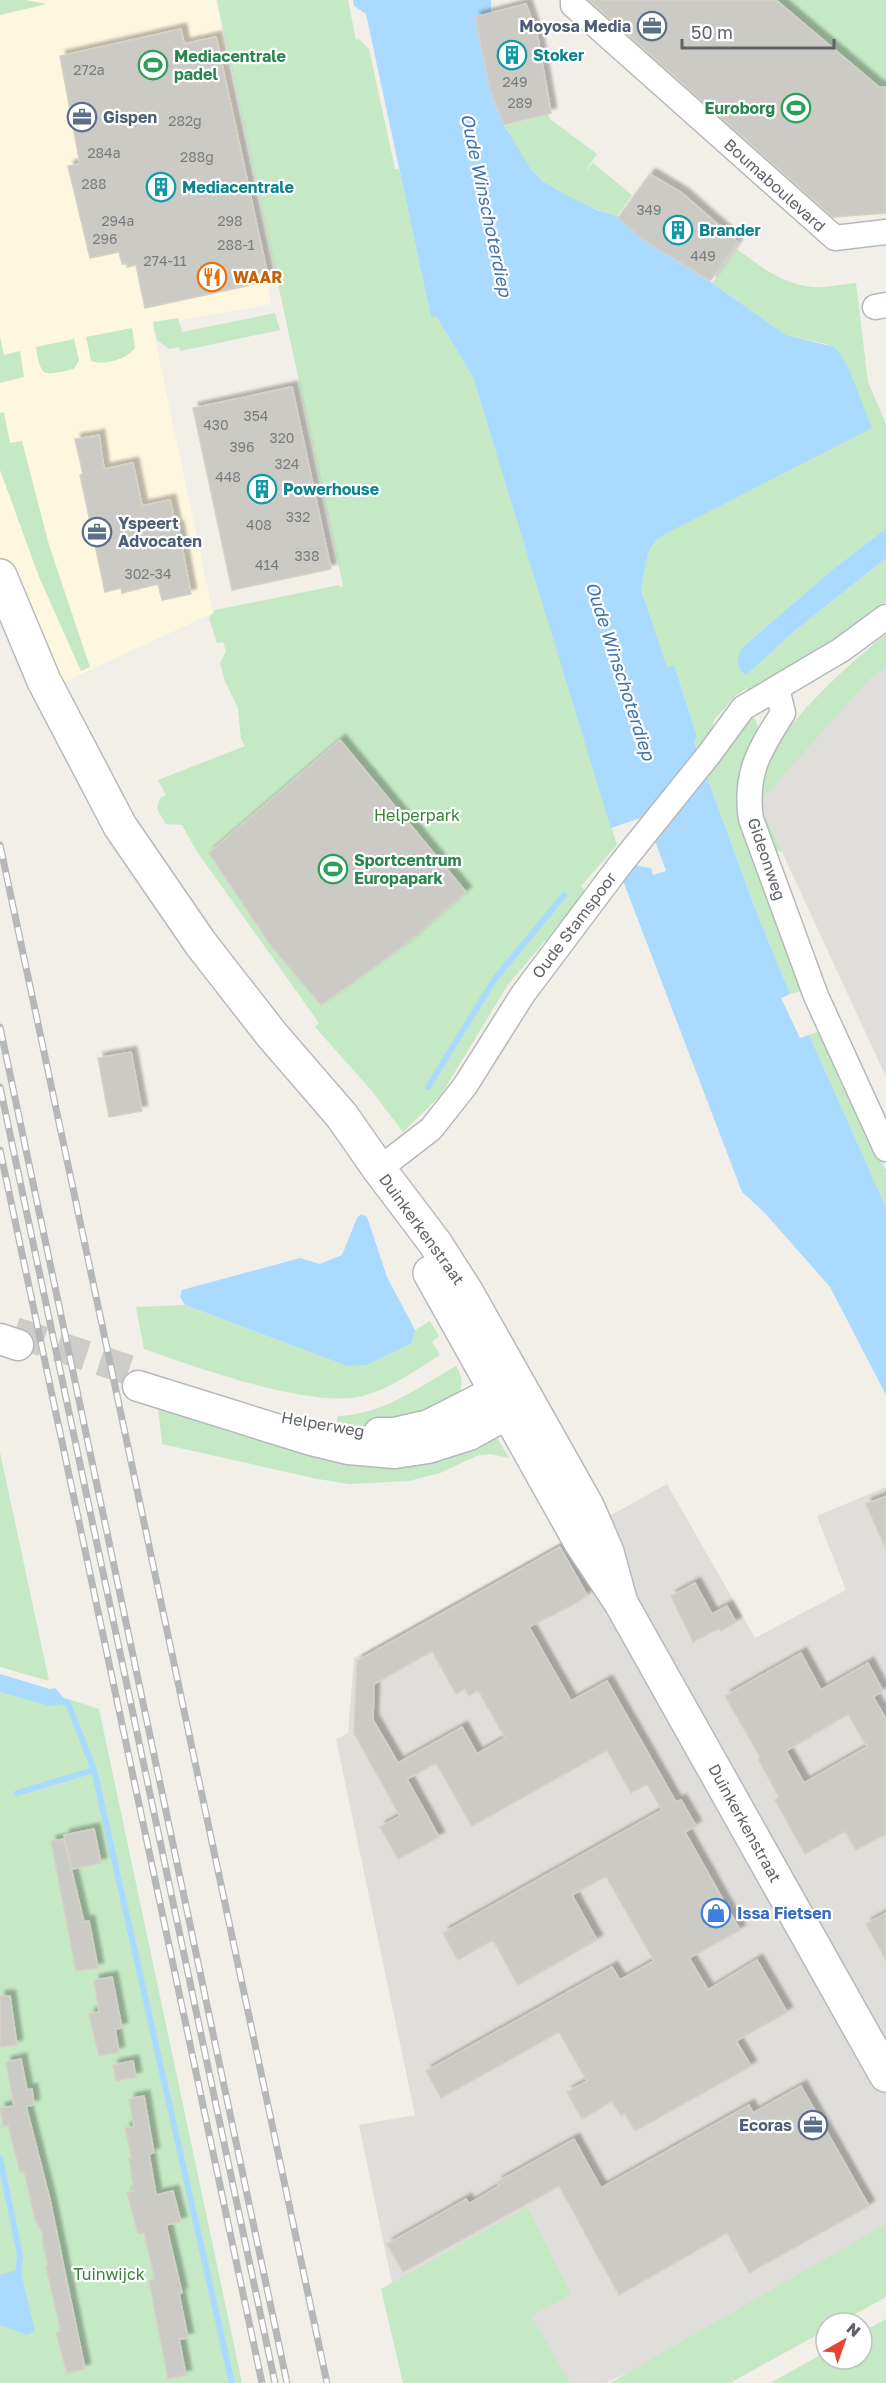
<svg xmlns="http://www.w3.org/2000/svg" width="886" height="2383" viewBox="0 0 886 2383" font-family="'Golos Text',sans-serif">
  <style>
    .commercial { fill: #fef7e0 }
    .industrial { fill: #e0deda }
    .green { fill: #c5e8c5 }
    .water { fill: #aadaff }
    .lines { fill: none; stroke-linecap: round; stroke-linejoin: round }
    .stream { stroke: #aadaff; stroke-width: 6 }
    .building { fill: #cccac5; stroke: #d6d1c6; stroke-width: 1.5; fill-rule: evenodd; filter: url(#shadow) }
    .tertiary-tunnel { stroke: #ccccc8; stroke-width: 30; stroke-dasharray: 30 15; stroke-linecap: butt }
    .minor-casing { stroke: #b5b8bc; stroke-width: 27 }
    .tertiary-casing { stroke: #b5b8bc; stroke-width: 33 }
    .secondary-casing { stroke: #b6babf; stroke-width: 36 }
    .minor { stroke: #fff; stroke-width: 24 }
    .tertiary { stroke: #fff; stroke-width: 30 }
    .secondary { stroke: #fff; stroke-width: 33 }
    .rail-casing { stroke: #b6b7b8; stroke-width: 7 }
    .rail { stroke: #fff; stroke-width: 4.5; stroke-dasharray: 14; stroke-linecap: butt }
    .labels { text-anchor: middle; stroke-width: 4.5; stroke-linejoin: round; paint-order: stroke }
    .number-label { font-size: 14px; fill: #7a7d7f }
    .service-label { font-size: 16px; font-weight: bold; fill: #4e5e75; stroke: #fff; text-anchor: end }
    .culture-label { font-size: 16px; font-weight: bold; fill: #0d838f; stroke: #fff; text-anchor: start }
    .leisure-label { font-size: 16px; font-weight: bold; fill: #27864d; stroke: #fff; text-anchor: start }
    .street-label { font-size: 16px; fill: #5f6368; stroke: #fff }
    .food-label { font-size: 16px; font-weight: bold; fill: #c56008; stroke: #fff; text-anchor: start }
    .park-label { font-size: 16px; fill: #348238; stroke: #fff }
    .shop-label { font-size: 16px; font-weight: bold; fill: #366cbe; stroke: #fff; text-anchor: start }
    .water-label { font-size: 18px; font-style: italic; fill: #4174aa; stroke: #fff }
  </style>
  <defs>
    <filter id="shadow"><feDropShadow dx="5.5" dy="-5.5" stdDeviation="1.5" flood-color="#0004"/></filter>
  </defs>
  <rect width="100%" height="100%" fill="#f1efe8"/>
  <path class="commercial" d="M26 0H216L271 304 152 325 213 613 49 689 0 573V3Z"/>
  <path class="industrial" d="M886 665V1077L764 813 765 796 870 676Z
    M667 1484 755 1638 846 1590 817 1516 886 1487V2236L691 2344 605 2383H413L359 2125 415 2115 336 1739 348 1733 354 1658Z"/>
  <path class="green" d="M0 0H26L47 4 0 15Z
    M217 0H348L356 40 359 39 369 49 395 169H399L431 316H436L473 377 617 845 581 886 584 890 583 896 507 986 441 1095 403 1132 371 1090 315 1027 319 1023 196 850 182 825 166 824 157 809 160 798 166 795 158 780 245 746 241 739 238 708 225 681 220 663 226 651 223 642 217 643 209 618 215 610 339 585 340 587 343 586Z
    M585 0H886V213L830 217 585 3Z
    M548 114 550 119 597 154 584 173 593 163 632 195 617 216C587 207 554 194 532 170 521 158 514 141 505 126Z
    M737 249C761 267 782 284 813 287 826 288 842 284 856 283L868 382 886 424V529L833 569 744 646 746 674 792 633 886 558V602L856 627 758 689H746L735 696 714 720 711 734 698 751 667 668 641 590 648 553 655 541 669 532 840 353 826 344 786 335 712 283Z
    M275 313 280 330 180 351 179 347 169 349 157 340 153 322 178 318 182 332Z
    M132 328 135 348C127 359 104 366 91 361L86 337Z
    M0 337 4 355 20 351 24 377 0 383Z
    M74 339 79 360 74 369C44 375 41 380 36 347Z
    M4 412 10 443 22 441 49 545 90 667 81 671 39 577 0 470V413Z
    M886 634V667L871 677 765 796 764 813 782 852 770 848C766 836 757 821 756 808 751 748 843 669 886 634Z
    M747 717 755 719 758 726 743 765 805 990 790 994 753 903 705 771Z
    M817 1032H823L886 1171V1207L809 1035Z
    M185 1305 347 1366 412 1343 415 1330 430 1321 439 1336 432 1342 440 1355C416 1370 390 1389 363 1396 312 1409 195 1367 144 1349L136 1307Z
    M456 1366C465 1380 462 1390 454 1404L370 1429 336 1425 338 1416C382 1415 419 1387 456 1366Z
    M157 1397 325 1453 483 1439H498L509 1458 490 1454 479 1455 440 1473 409 1481 349 1484 318 1479 162 1444Z
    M0 1452 49 1681 0 1667Z
    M0 1677 99 1709 242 2383H0Z
    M527 2207 571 2294 531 2316 570 2383H403L381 2289Z
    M886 2224V2297L839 2323H826V2330L730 2383H610Z
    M886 2319V2383H770L826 2352V2359H862V2332Z"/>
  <path class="water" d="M353 0H491L490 89 504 125 530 168 543 181 562 193 597 210 617 216 647 242 712 283 786 335 834 347 840 353 850 372 872 428 669 532 655 541 648 553 641 590 667 667 674 666 697 737 694 741 753 903 790 994 781 998 800 1038 809 1035 886 1207V1395L830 1287 764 1212 742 1192 622 878 633 865 651 868 653 875 666 871 646 816 611 828 473 377 436 316 431 317 366 14 354 6Z
    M886 529V558L792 633 746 675C734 666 737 656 744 646L833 569Z
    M361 1214 367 1217 387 1277 415 1330 412 1343 366 1365 347 1366 185 1305 180 1297 182 1290 300 1258 320 1264 342 1255 357 1218Z
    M0 1674 50 1689 55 1688 68 1703 50 1706 0 1692Z
    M20 2269 35 2331 27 2335 0 2325V2275Z"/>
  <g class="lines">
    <path class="stream" d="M428 1087 494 980 564 895
      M61 1701 68 1703 94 1770 232 2383
      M17 1793 94 1770
      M0 2158 20 2255 18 2275"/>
  </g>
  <path class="building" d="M589 0H776L879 87H886V213L833 217Z
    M526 4 538 39 551 113 504 125 490 89 475 17Z
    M181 29 184 44 216 37 269 281 145 308 136 265 127 267V264H122L119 252 90 258 68 166 80 164 60 56Z
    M650 174 682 193 738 242 710 281 647 242 618 218Z
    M292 387 331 569 232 590 193 408Z
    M95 436 99 435 104 469 133 463 142 506 170 500 176 526H178L191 594 162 600 158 584 122 593 121 588 105 592 80 475 83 474 75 439Z
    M340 740 466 892 402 947 321 1005 272 947 209 853Z
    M131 1052 142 1111 109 1117 98 1058Z
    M886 1496V1549L866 1504Z
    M560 1547 587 1595 578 1602 529 1627 571 1701 607 1681 676 1802 681 1800 696 1826 685 1832 740 1930 689 1958 708 1990 757 1960 787 2012 736 2041 751 2066 635 2131 625 2114 621 2116 612 2101 582 2119 567 2092 587 2081 559 2032 441 2098 426 2071 612 1967 620 1980 654 1961 606 1876 572 1895 597 1940 518 1985 493 1940 458 1960 443 1933 662 1810 647 1784 631 1793 607 1750 472 1826 436 1763 407 1779 439 1837 398 1859 380 1827 400 1816 354 1733 357 1661ZM432 1651 456 1694 465 1689 469 1696 478 1690 505 1738 477 1754 462 1727 398 1763 373 1720 374 1684Z
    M695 1583 712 1614 727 1606 736 1622 721 1631 719 1628 693 1642 671 1596Z
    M801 1653 821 1690 868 1663 883 1691 873 1697 886 1719V1834L856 1850 845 1831 805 1854 775 1800 779 1797 758 1759 760 1757 725 1696ZM848 1714 867 1747 804 1783 786 1751Z
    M94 1829 101 1863 72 1869 64 1835Z
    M64 1839 84 1922 89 1921 98 1968 76 1971 51 1841Z
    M886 1913V1960L866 1924Z
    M112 1977 122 2028 115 2029 119 2052 99 2056 89 2014 99 2012 94 1980Z
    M0 1996H10L17 2045 0 2047Z
    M21 2059 27 2090 32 2089 34 2105 26 2106 50 2200 85 2369 67 2373 56 2333 61 2331 46 2267 48 2266 42 2239 43 2234 35 2219 24 2171 20 2172 8 2125 3 2126 0 2108 14 2106 6 2062Z
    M133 2061 136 2077 116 2081 113 2065Z
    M801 2086 869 2206 749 2273 727 2233 619 2295 559 2186 403 2272 387 2244 466 2199 469 2204 499 2186 497 2182 574 2139 601 2188 749 2105 753 2113Z
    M144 2096 154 2153 149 2154 156 2195 173 2191 181 2222 166 2225 182 2293 179 2294 188 2338 179 2339 186 2375 168 2379 149 2281 155 2280 144 2233 138 2234 127 2192 134 2191 129 2159H132L125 2128 134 2127 129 2099Z"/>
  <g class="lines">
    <path class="tertiary-tunnel" d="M15 1332 138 1373"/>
    <g class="minor-casing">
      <path id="minor" d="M573 0V5L835 238 886 232
        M875 307 886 305
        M777 688 783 713C760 749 744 773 751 819L816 996 886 1149
        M379 1169 431 1129 465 1086 523 994 620 865 710 753 743 708 841 650 886 617"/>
    </g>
    <g class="tertiary-casing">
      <path id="tertiary" d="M0 1339 18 1345
        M138 1386 311 1440 348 1449 395 1453 428 1448 469 1435 509 1413 521 1394
        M379 1433H394L429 1425 496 1391 520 1392"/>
    </g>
    <g class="secondary-casing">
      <path id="secondary" d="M0 576 44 681 120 826 201 944 272 1035 342 1116 379 1169 435 1243 467 1293 587 1506 607 1552 621 1603
        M430 1273 580 1541 621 1603 886 2075"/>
    </g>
    <use href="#minor" class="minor"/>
    <use href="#tertiary" class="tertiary"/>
    <use href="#secondary" class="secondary"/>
    <g class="rail-casing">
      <path id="rail" d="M0 845 327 2383
        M0 1027 287 2383
        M0 1087 275 2383
        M0 1150 262 2383"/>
    </g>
    <use href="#rail" class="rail"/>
  </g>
  <defs>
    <g id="office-ring" transform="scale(1.5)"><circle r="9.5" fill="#fff" stroke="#5c6f8a" stroke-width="1.5"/><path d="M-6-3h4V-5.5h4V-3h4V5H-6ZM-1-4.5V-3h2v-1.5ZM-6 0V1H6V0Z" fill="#5c6f8a"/></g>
    <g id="building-ring" transform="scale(1.5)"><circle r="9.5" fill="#fff" stroke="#0f9aa8" stroke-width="1.5"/><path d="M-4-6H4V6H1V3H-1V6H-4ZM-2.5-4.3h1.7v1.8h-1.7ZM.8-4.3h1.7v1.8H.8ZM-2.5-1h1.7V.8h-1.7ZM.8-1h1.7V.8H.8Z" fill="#0f9aa8"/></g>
    <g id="stadium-ring" transform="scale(1.5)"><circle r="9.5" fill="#fff" stroke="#2e9e5b" stroke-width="1.5"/><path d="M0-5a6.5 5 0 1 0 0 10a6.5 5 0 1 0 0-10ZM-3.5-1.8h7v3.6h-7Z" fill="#2e9e5b"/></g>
    <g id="restaurant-ring" transform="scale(1.5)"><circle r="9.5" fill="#fff" stroke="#e8710a" stroke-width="1.5"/><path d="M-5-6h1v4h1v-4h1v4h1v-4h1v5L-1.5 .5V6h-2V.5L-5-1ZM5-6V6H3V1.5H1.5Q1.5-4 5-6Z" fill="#e8710a"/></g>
    <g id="shop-ring" transform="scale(1.5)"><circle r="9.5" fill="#fff" stroke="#3f7fe0" stroke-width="1.5"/><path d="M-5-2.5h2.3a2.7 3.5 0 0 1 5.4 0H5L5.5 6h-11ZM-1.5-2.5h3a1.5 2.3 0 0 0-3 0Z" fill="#3f7fe0"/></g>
  </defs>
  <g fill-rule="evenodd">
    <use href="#office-ring" x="652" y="26"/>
    <use href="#building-ring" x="512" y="55"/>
    <use href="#stadium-ring" x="153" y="65"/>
    <use href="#stadium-ring" x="796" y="108"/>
    <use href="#office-ring" x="82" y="117"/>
    <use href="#building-ring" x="161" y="187"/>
    <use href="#building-ring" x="678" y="230"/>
    <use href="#restaurant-ring" x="212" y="277"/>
    <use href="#building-ring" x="262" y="489"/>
    <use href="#office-ring" x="97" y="532"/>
    <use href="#stadium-ring" x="333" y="869"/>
    <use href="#shop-ring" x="716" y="1913"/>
    <use href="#office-ring" x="813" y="2125"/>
  </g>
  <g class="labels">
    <g class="number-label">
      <text x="89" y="75">272a</text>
      <text x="515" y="87">249</text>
      <text x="520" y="108">289</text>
      <text x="185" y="126">282g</text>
      <text x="104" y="158">284a</text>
      <text x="197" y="162">288g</text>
      <text x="94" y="189">288</text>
      <text x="649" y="215">349</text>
      <text x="118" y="226">294a</text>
      <text x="230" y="226">298</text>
      <text x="105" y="244">296</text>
      <text x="236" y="250">288-1</text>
      <text x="703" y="261">449</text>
      <text x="165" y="266">274-11</text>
      <text x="256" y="421">354</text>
      <text x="216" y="430">430</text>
      <text x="282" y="443">320</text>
      <text x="242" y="452">396</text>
      <text x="287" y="469">324</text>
      <text x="228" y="482">448</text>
      <text x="298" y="522">332</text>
      <text x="259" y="530">408</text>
      <text x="307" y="561">338</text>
      <text x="267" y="570">414</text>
      <text x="148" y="579">302-34</text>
    </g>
    <g class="service-label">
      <text x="631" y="32">Moyosa Media</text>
      <text x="103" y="123" text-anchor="start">Gispen</text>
      <text x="118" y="529" text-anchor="start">Yspeert<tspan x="118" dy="18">Advocaten</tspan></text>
      <text x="792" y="2131">Ecoras</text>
    </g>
    <g class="culture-label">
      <text x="533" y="61">Stoker</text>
      <text x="182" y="193">Mediacentrale</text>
      <text x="699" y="236">Brander</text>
      <text x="283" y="495">Powerhouse</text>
    </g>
    <g class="leisure-label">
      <text x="174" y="62">Mediacentrale<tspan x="174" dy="18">padel</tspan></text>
      <text x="775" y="114" text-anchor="end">Euroborg</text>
      <text x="354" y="866">Sportcentrum<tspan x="354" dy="18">Europapark</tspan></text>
    </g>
    <g class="street-label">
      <text transform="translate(775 185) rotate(42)" y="6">Boumaboulevard</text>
      <text transform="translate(767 859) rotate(71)" y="6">Gideonweg</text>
      <text transform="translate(574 925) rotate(-53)" y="6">Oude Stamspoor</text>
      <text transform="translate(422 1229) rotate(54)" y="6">Duinkerkenstraat</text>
      <text transform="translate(323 1424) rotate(10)" y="6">Helperweg</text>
      <text transform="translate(745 1823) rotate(61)" y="6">Duinkerkenstraat</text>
    </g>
    <g class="food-label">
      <text x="233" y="283">WAAR</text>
    </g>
    <g class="park-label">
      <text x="417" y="821">Helperpark</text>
      <text x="109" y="2280">Tuinwijck</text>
    </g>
    <g class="shop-label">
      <text x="737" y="1919">Issa Fietsen</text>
    </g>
    <g class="water-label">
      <text transform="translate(486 205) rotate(78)" y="6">Oude Winschoterdiep</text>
      <text transform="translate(620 671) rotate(72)" y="6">Oude Winschoterdiep</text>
    </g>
  </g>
  <g transform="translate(844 2341) rotate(40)"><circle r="28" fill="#ffffff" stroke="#bfc1c3" stroke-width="1.5"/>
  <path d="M0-4.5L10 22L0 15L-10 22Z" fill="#ea4335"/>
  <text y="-9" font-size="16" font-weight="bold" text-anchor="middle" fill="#5f6368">N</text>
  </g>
  <path d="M682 39v9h152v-9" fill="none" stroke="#5f6368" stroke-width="3"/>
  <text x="691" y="39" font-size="18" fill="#5f6368" stroke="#ffffff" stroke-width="4.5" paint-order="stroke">50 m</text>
</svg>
